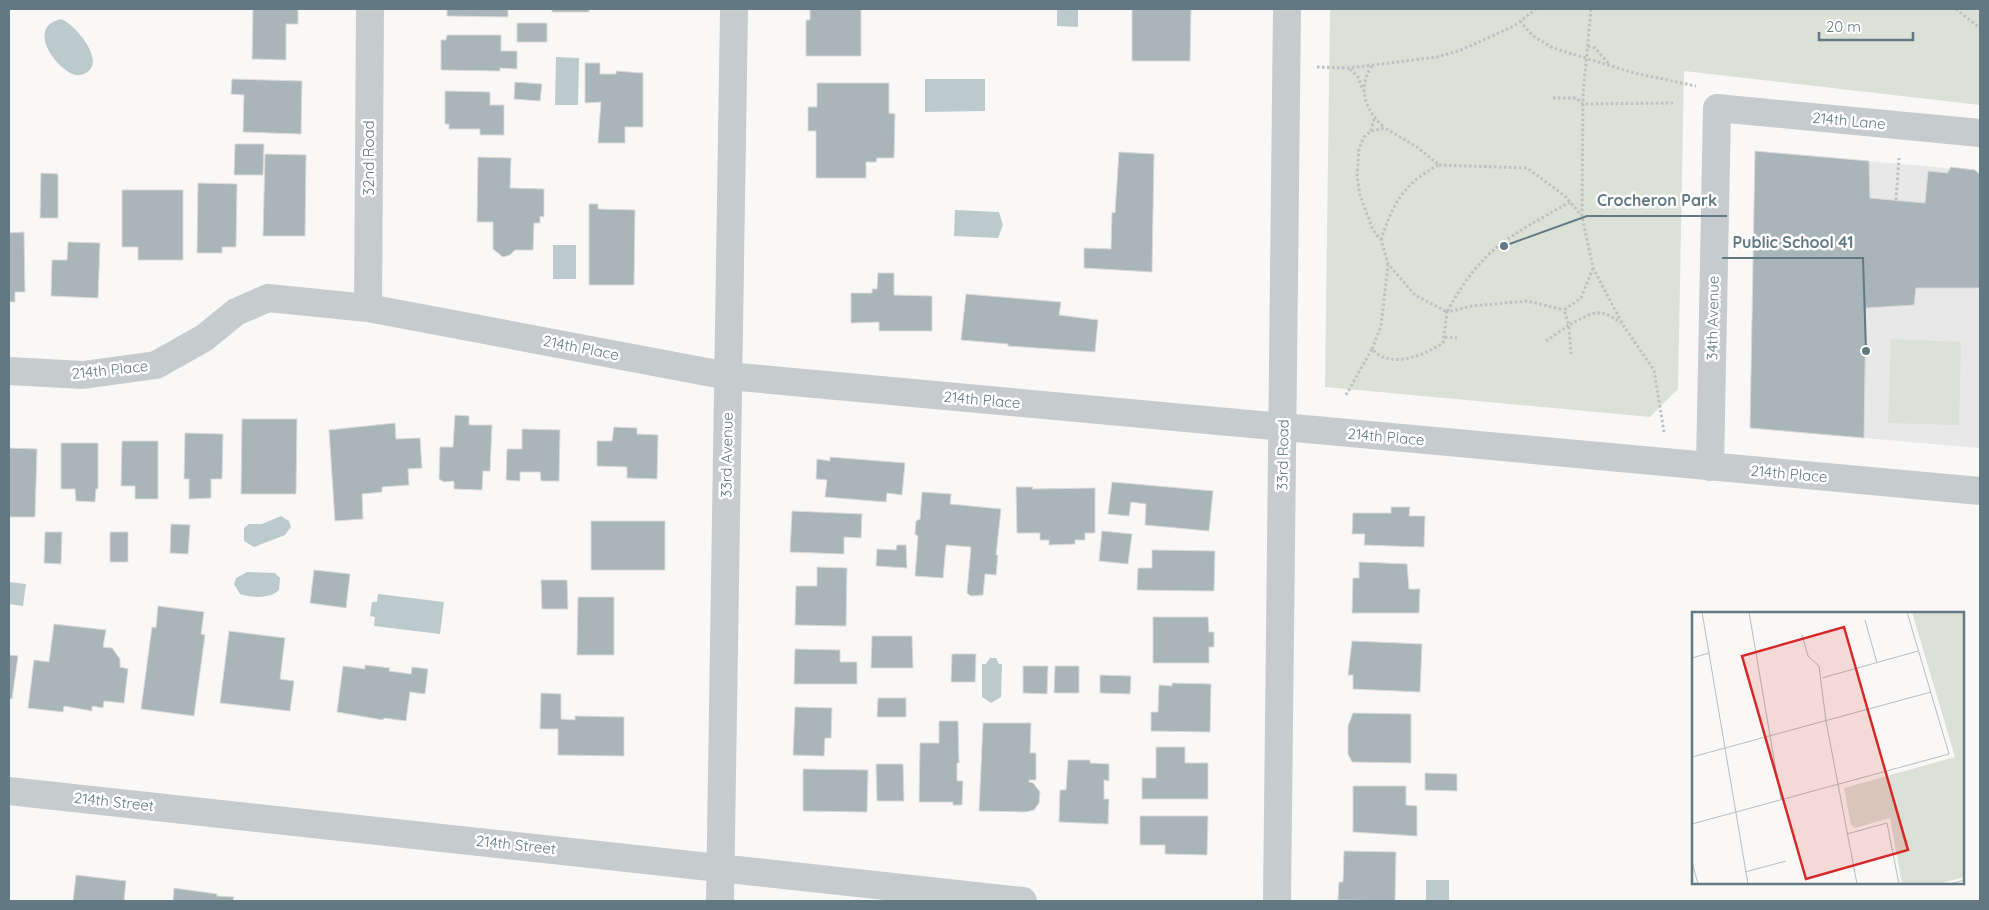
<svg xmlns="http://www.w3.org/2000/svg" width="1989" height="910" viewBox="0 0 1989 910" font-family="Quicksand,sans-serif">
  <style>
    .built { fill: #e7e8e7 }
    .green { fill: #dbe1d7 }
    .water { fill: #bccacd }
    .building { fill: #aab5ba; stroke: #dadad8 }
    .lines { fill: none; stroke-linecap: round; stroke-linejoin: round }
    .path { stroke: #bdc1c3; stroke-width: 3; stroke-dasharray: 2.5 2.5; stroke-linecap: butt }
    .minor { stroke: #c6cbce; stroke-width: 28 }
    .labels { text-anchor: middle; stroke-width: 5; stroke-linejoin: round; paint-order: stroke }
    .street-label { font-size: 15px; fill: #627883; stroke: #fff }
    .inset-road { fill: none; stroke: #b4bdc1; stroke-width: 1 }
    .view { fill: #d62828; fill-opacity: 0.15; stroke: #d62828; stroke-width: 2.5 }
    .inset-edge { fill: none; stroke: #627883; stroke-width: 2.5 }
    .leader { fill: none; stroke: #627883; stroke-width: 2 }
    .callout-dot { fill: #627883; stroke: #fff; stroke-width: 2 }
    .callout-label { font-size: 16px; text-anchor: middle; font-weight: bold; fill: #627883; stroke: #fff; stroke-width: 5; stroke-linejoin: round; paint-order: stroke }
  </style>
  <rect width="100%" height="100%" fill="#f9f8f6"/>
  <path class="built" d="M1755 151 1980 171V448L1750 428Z"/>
  <path class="green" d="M1330 9H1980V105L1684 71 1678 389 1650 417 1325 387Z
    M1891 339 1961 342 1959 425 1888 423Z"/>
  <path class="water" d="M1057 9H1078V27L1057 26Z
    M61 19C76 24 112 68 80 75 64 79 21 28 61 19Z
    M556 57 579 58 578 105H555Z
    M925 79H985V111L925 112Z
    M955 210 999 212 1003 225 998 238 954 236Z
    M553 245H576V279H553Z
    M281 516 289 521 291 527 285 535 254 547 244 541V528L249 524H262Z
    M247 572 275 573 280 578 279 590C270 599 251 598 240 594L234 584 236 578Z
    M9 582 26 584 23 606 9 604Z
    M378 594 444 602 440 634 374 626 375 617 370 616 372 602H377Z
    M990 658H996L999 664H1002L1001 697 991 703 982 697V664H986Z
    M1426 880H1449V901H1426Z"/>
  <path class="building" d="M253 9H298V24H286V60L252 59Z
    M447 9H508V17L447 16Z
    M552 9H589V12H552Z
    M810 9H861V56H806V20H810Z
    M1132 9H1191L1190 61H1132Z
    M517 23H547V42H517Z
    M447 35H501V51H517V69L500 68V71L441 70V40H446Z
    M585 63H600V74H616V71L643 73V127H625V143H598L601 102 585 103Z
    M232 79 302 81 301 134 243 132 244 95 231 94Z
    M515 82 542 84 540 101 514 99Z
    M817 83H889V113L895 114 894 158H877L876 162H866V178H816V131H808V107H817Z
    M445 91 490 92V105H504V135H480V129H449V124H445Z
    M235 144H264L263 175H234Z
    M1755 151 1869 161 1870 198 1925 203 1928 171 1947 173 1951 167 1975 170 1980 175V288H1916L1914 305 1866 308 1864 438 1750 428Z
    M1119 152 1154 154 1152 272 1084 268V248L1111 249 1112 212 1115 213Z
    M265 154 306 155 305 236H263Z
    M478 157 511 158 510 188 544 189V217L540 216V223H534L533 250H515L510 255 503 257 493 249V222H477Z
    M41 173 58 174V218H40Z
    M198 183 237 184 236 247H222V253H197Z
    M122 190H183V260H138V247H122Z
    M589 204H598V209L635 210 634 285H589Z
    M24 232 25 292H15V302H9V233Z
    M68 242 100 243 98 298 51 296 52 260H67Z
    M878 273H894V295L932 296V331H879V322L851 323V293H872V289H877Z
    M966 294 1061 302 1059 315 1098 320 1095 352 1008 346V344L961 340Z
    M455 415 469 416V425H492L490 471H483L482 490 454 489V481L444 482 439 479 440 447H453Z
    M242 419H297L296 494H241Z
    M395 423 396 439 420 438 422 468 408 469 409 485 382 487V492L362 494 363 519 335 521 329 430Z
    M614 427 637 428V434L658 435 657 479 627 478V467L597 466V441H612Z
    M522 429 560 430 559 481H541L540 472H520V481L506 480 507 449H522Z
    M185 433 223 434 222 479H211V498L189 499V479H184Z
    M122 441H158V499H135V486H121Z
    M61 443H98V489H96L95 502 76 501 75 489H61Z
    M9 448 37 449 35 517H9Z
    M830 457 905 463 902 495 887 493 886 502 825 497 827 480 816 479 817 459 830 461Z
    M1112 482 1213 491 1209 531 1145 525 1146 504 1131 502 1129 516 1108 514Z
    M1016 487H1033L1032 489 1095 488V533H1085V540H1075V544L1049 545V540H1040V533H1017Z
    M922 492 951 494 950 504 1001 509 996 555H998L996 575 985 574 983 595 971 596 967 593 971 547 946 545 943 578 915 576 918 536 915 534 916 521 920 519Z
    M1391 507H1410L1409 516H1425L1424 547 1364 545 1365 534H1352L1353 513H1391Z
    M792 511 862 514 861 538 844 537V554L790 552Z
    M591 521H665V570H591Z
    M171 524 190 525 188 554 170 553Z
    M1102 531 1132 534 1128 564 1099 561Z
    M45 532H62L61 564 44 563Z
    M110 532H128V562H110Z
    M897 545H906L907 568 876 566 877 549 896 550Z
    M1152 550 1215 551 1214 591 1137 590 1138 568H1152Z
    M1359 562 1407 564 1409 589H1420L1419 613H1352L1353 578H1359Z
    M817 567 847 568 846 626 795 625 796 586H817Z
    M314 570 350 574 346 608 310 603Z
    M541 580H567L568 609H542Z
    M578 597H614V655H577Z
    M158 606 204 612 201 634 205 635 194 716 141 709 152 627 156 628Z
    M1153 617H1208L1209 632H1214V647H1209V663H1153Z
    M54 624 106 630 103 647 112 648 120 659V667L128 669 124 703 104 701 103 708 92 706V711L64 706 63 712 28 708 34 660 49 662Z
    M229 631 285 638 280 679 294 681 290 711 220 703Z
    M872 636H912L913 668H871Z
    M1352 641 1422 644 1420 692 1353 689V675H1348Z
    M795 649 840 650V662H857V684H794Z
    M952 654H976L975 682H951Z
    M9 655 18 656 12 699 9 698Z
    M365 665 390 668 389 671 411 674 412 667 428 669 425 694 410 692 406 721 384 718 383 720 337 712 343 666 365 669Z
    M1023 666H1048L1047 694 1023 693Z
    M1055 666H1079V693H1054Z
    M1100 675 1131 676 1130 694 1100 693Z
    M1172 683 1211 684 1210 732 1151 731V712H1158L1159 685 1172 686Z
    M541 693 561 694V719L575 720V716L624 717V756L558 755V729H540Z
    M878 698H906V717H877Z
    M795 707 832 708 831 738H825L824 756 793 755Z
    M1353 713 1411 714V763L1352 762 1348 754V726Z
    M939 721H958L959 763H957V781H963L962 805H953V802H919L920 743H939Z
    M983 723H1031L1030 753H1036V780H1029V782L1033 783 1040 792 1039 803 1034 810 1026 812 979 811Z
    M1156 747H1185V763H1208V799H1142V778H1156Z
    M1068 760H1090V763L1109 764V781L1104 780V799H1109L1108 824 1059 822 1060 790H1066Z
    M876 764H903L904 801H877Z
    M803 769 868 770 867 812 803 811Z
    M1425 773 1457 774V791L1425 790Z
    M1353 786H1406V805L1417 806V836L1353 832Z
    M1140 816H1208L1207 855 1165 854V845H1140Z
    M1344 851 1396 852 1395 901 1338 900 1339 882H1343Z
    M76 875 126 881 124 901H73Z
    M174 888 217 894V896L234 897 233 901H173Z"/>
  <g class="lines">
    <path class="path" d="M1591 9 1583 94 1582 216 1593 268 1623 325 1654 370 1664 432
      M1956 9 1980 28
      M1520 21 1533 36 1553 48 1634 73 1696 86
      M1588 46 1595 48 1609 64
      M1372 66C1357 87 1365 111 1384 127
      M1317 67 1349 68 1437 57 1461 50 1514 26 1536 9
      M1350 69 1358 77 1362 88
      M1553 98H1576L1583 104 1673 103
      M1371 131 1374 119
      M1439 165 1527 168 1565 196 1582 216
      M1896 200 1899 158
      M1381 240C1393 203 1404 183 1439 165L1417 147 1385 128 1371 131 1364 137 1359 149 1357 176 1360 195 1373 230 1381 240 1388 264 1415 295 1447 312C1482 247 1509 237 1570 202
      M1593 268 1581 298 1564 310 1569 325C1592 313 1598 306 1621 323
      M1445 337 1457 338
      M1546 341 1569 325 1571 354
      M1372 349 1381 326 1388 265
      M1346 395 1372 349C1391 370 1424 355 1443 343L1447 312 1472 306 1527 301 1564 310"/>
    <path class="minor" d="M368 308 370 9
      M9 371 83 375 156 365 204 338 236 312 268 298 368 308 728 376 1980 491
      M1710 467 1717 108 1980 133
      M9 791 1023 901
      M720 901 734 9
      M1277 901 1287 9"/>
  </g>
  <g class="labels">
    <g class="street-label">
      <text transform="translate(1849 121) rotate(5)" y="5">214th Lane</text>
      <text transform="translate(369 158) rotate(-90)" y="5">32nd Road</text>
      <text transform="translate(1713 318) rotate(-89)" y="5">34th Avenue</text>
      <text transform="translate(581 348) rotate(11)" y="5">214th Place</text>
      <text transform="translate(110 370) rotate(-6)" y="5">214th Place</text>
      <text transform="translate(982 400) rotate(5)" y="5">214th Place</text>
      <text transform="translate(1386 437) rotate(5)" y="5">214th Place</text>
      <text transform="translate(727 455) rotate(-89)" y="5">33rd Avenue</text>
      <text transform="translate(1283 455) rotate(-89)" y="5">33rd Road</text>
      <text transform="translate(1789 474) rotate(5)" y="5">214th Place</text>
      <text transform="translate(114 802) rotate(6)" y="5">214th Street</text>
      <text transform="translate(516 845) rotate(6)" y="5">214th Street</text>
    </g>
  </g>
  <g transform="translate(1692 612)">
    <rect width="272" height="272" fill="#f9f8f6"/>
    <path d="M220 0H272V265L247 272H210L198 206 163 216 159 213 152 176 263 145Z" fill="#dbe1d7"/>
    <path class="inset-road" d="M10 0 56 272M57 0 89 188M173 8 185 51M110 23 116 44 127 54 134 109 165 272M0 46 17 41M130 66 226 39M0 145 239 80M0 212 257 142 215 0M155 222 195 211 207 272M0 250 6 272M53 260 94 249M257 272 273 268"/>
    <path class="view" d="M152 15 216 238 114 267 50 44Z"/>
    <rect width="272" height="272" class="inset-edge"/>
  </g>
  <path class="leader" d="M1504 246L1587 216H1727M1866 351L1863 258H1722"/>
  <g class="callout-dot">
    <circle cx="1504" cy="246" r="5"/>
    <circle cx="1866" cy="351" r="5"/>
  </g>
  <g class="callout-label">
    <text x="1657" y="206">Crocheron Park</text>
    <text x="1793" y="248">Public School 41</text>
  </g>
  <rect width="1989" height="910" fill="none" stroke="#627883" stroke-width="20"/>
  <path d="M1819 32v8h94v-8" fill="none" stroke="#627883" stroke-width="2.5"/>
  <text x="1826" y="32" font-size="15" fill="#627883" stroke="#ffffff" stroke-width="4" paint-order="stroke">20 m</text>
</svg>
